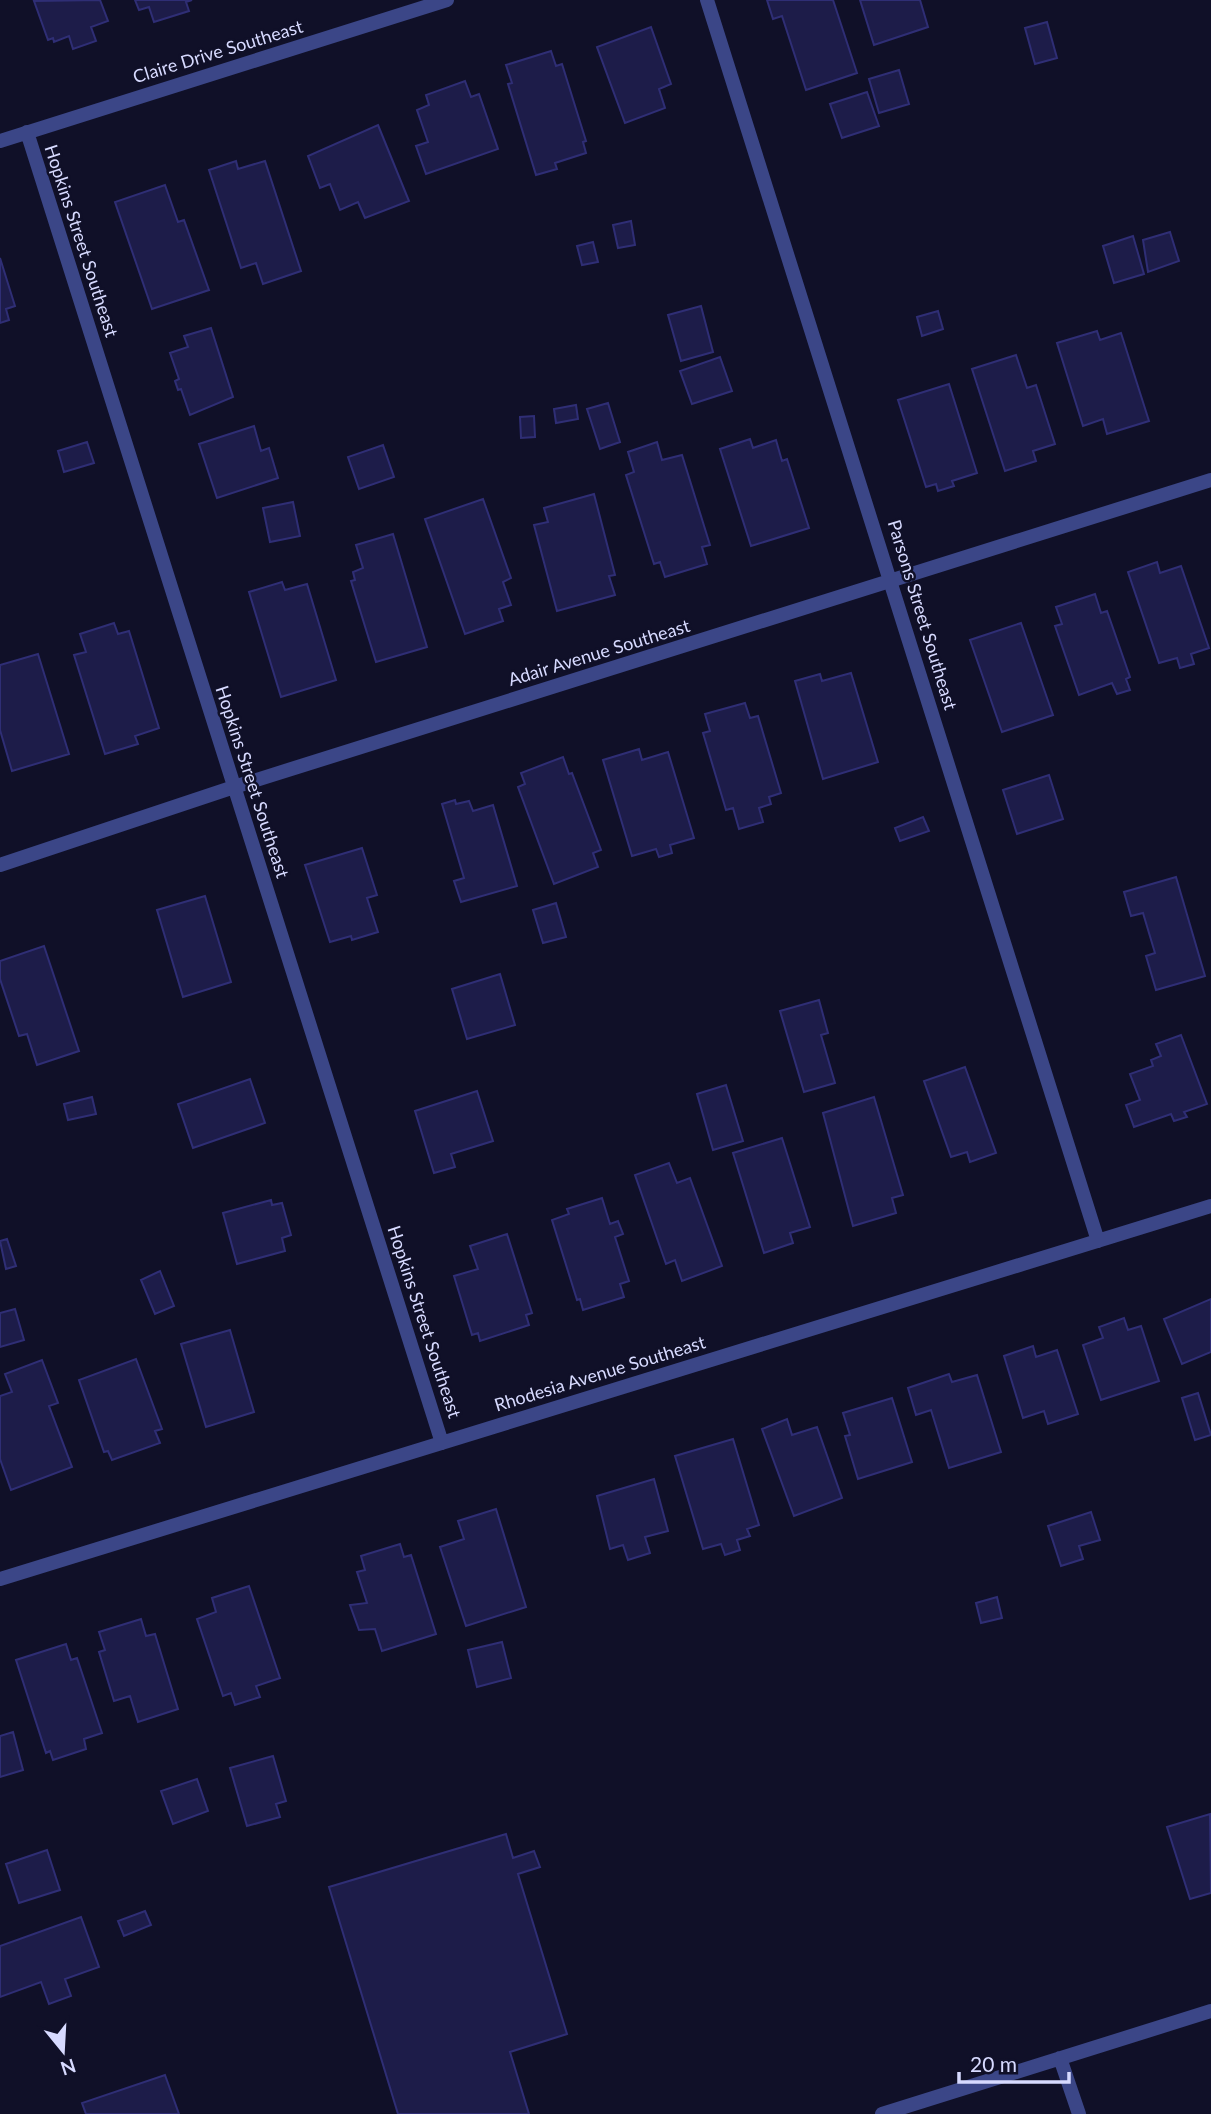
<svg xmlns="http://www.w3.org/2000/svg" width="1211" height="2114" viewBox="0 0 1211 2114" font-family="Lato,sans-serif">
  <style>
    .building { fill: #1d1c49; stroke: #2f2e75; stroke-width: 2 }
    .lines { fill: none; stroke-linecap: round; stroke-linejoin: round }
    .street { stroke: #3b4687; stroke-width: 14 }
    .labels { text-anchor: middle; stroke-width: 5; stroke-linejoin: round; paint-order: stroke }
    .street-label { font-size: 18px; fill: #d7daff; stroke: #101028 }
  </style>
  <rect width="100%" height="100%" fill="#101028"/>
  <path class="building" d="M100 0 108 21 91 27 96 41 73 49 69 36 54 42 53 38 48 40 34 1Z
    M135 0H192L186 2 189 11 154 22 149 7 139 10Z
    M767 0H833L857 73 806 90 782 16 773 19Z
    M860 0H920L928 27 874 45Z
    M1047 22 1057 58 1035 64 1025 28Z
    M651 27 671 84 659 89 665 108 625 123 597 47Z
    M551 51 556 66 562 64 586 141 583 142 586 153 555 163 557 169 536 175 508 84 512 83 506 65Z
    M899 70 909 104 879 113 869 79Z
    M465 81 471 97 479 94 498 149 426 174 416 146 428 142 417 110 429 105 426 95Z
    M867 92 879 126 842 138 830 104Z
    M378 125 409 201 365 218 358 202 340 210 330 184 320 188 308 156Z
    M236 161 238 169 265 161 301 271 263 284 256 263 241 268 209 170Z
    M165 185 178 222 184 220 209 290 152 309 115 202Z
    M631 221 635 245 618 248 613 225Z
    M1170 232 1179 261 1148 272 1143 240Z
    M1133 236 1144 274 1114 283 1103 246Z
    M593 242 598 262 582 265 577 246Z
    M0 258 15 306 6 309 9 320 0 323Z
    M701 306 713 352 681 361 668 315Z
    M938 311 943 329 922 336 917 317Z
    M211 328 233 397 190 415 181 389 178 390 175 381 179 379 170 353 188 347 184 336Z
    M1097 331 1100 340 1121 333 1149 421 1107 434 1103 419 1083 426 1057 343Z
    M1016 355 1027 388 1036 385 1055 444 1033 451 1036 461 1005 471 972 369Z
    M720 357 732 391 692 404 680 371Z
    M949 384 977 473 952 481 954 486 938 491 936 484 926 487 898 400Z
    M608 403 620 442 600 449 587 409Z
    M576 405 578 419 556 423 554 409Z
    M534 416 535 437 521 438 520 417Z
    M254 426 261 451 269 448 278 478 217 498 199 444Z
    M750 439 753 448 776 440 782 461 787 459 809 528 751 546 720 449Z
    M87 442 94 463 64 472 58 451Z
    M657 442 662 460 682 455 710 545 702 547 707 564 665 577 660 562 654 564 626 475 634 472 628 452Z
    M383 445 394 477 359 489 348 457Z
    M594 494 615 575 609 576 615 595 557 611 534 525 548 522 544 508Z
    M483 499 511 578 503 582 511 605 499 609 503 621 465 634 425 519Z
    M293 502 300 536 270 542 263 508Z
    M393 534 427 647 376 662 351 581 355 580 353 572 363 568 356 545Z
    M1157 562 1160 573 1181 566 1209 648 1191 654 1194 664 1180 668 1177 658 1159 663 1128 572Z
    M282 582 285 590 307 584 336 680 281 697 249 592Z
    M1095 594 1101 613 1107 611 1130 677 1126 679 1130 690 1117 694 1112 683 1079 695 1055 626 1062 624 1056 607Z
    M114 623 118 634 129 631 159 728 135 736 138 744 105 754 74 655 86 652 80 634Z
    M1021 623 1053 715 1002 732 970 640Z
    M38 654 69 754 12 771 0 730V665Z
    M851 673 878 762 823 779 795 681 820 674 822 681Z
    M745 703 750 718 758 716 781 793 769 797 771 804 759 808 763 822 739 829 733 808 726 810 703 733 710 731 705 714Z
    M639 749 642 760 668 752 694 838 670 845 672 853 659 857 656 849 632 856 603 760Z
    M563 757 569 774 572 773 601 850 593 853 598 867 554 884 518 787 525 784 521 773Z
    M1049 775 1063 819 1017 834 1003 790Z
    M455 800 456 804 469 801 473 811 493 805 517 886 461 902 454 881 464 878 442 804Z
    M923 817 929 831 900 841 895 828Z
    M362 848 377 895 367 898 378 932 352 940 351 936 330 942 305 865Z
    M1176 877 1205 976 1156 990 1146 956 1155 953 1143 913 1131 916 1124 892Z
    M205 896 231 982 183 997 157 910Z
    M556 903 566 937 543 943 533 910Z
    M44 946 79 1051 37 1065 27 1034 19 1036 0 979V961Z
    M500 974 515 1025 467 1039 452 989Z
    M819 1000 828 1033 821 1035 835 1083 804 1092 780 1011Z
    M1181 1035 1207 1104 1184 1112 1187 1117 1174 1121 1171 1114 1134 1127 1126 1105 1140 1100 1130 1074 1153 1066 1151 1060 1161 1056 1156 1044Z
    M965 1067 996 1153 970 1162 967 1152 951 1157 924 1081Z
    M250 1079 265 1123 193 1148 178 1104Z
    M726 1085 743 1141 713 1150 697 1094Z
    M477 1091 493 1141 451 1154 455 1167 434 1173 415 1111Z
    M92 1097 96 1114 68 1120 64 1104Z
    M874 1097 903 1195 892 1198 896 1213 853 1226 823 1113Z
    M782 1138 810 1227 790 1233 793 1243 764 1253 733 1153Z
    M669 1163 677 1183 690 1178 722 1266 682 1281 675 1260 666 1264 635 1175Z
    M602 1198 610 1224 618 1221 623 1234 615 1237 629 1281 620 1284 624 1297 583 1310 580 1299 577 1300 552 1220 569 1214 567 1209Z
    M271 1200 272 1205 282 1203 291 1235 282 1238 285 1251 237 1264 223 1213Z
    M507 1234 532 1313 526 1315 529 1325 480 1341 478 1333 472 1335 454 1276 478 1269 470 1246Z
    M7 1239 16 1266 6 1269 0 1241Z
    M160 1271 174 1306 155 1314 141 1280Z
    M1211 1299V1352L1182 1364 1164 1319Z
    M15 1309 24 1340 0 1347V1313Z
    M1124 1318 1128 1330 1141 1326 1159 1381 1101 1400 1083 1345 1103 1338 1099 1327Z
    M230 1330 254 1412 206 1427 181 1344Z
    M1033 1346 1036 1357 1057 1350 1078 1414 1048 1424 1044 1411 1023 1418 1004 1356Z
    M136 1359 162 1429 155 1431 160 1443 112 1460 108 1451 104 1452 79 1380Z
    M42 1360 58 1403 49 1406 72 1467 11 1490 0 1459V1396L12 1392 5 1374Z
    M949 1374 952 1382 977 1375 1001 1452 949 1468 931 1410 916 1415 908 1388Z
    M1198 1393 1211 1435 1195 1440 1182 1398Z
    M892 1398 912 1462 858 1479 845 1436 850 1435 843 1413Z
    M787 1419 792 1435 817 1427 842 1498 794 1516 762 1429Z
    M733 1439 759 1525 747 1529 750 1536 737 1540 740 1550 725 1555 721 1544 703 1549 675 1456Z
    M654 1479 668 1531 645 1537 650 1553 628 1560 623 1545 610 1549 597 1496Z
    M496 1509 526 1607 466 1626 440 1547 464 1539 458 1521Z
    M1091 1512 1100 1540 1079 1546 1083 1559 1061 1566 1048 1526Z
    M400 1544 404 1557 411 1555 436 1634 382 1651 375 1629 359 1630 350 1605 367 1603 357 1572 365 1570 361 1556Z
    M249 1586 280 1678 256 1686 260 1697 235 1705 231 1693 223 1696 197 1619 216 1612 212 1598Z
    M997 1597 1002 1618 981 1623 976 1603Z
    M141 1619 146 1636 155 1634 178 1709 138 1722 130 1696 114 1701 99 1652 105 1650 99 1632Z
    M502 1642 511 1678 477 1687 468 1650Z
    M66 1644 71 1660 77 1658 102 1733 84 1739 86 1749 53 1760 50 1751 46 1753 16 1660Z
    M13 1732 23 1770 0 1777V1736Z
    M273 1756 286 1801 276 1804 280 1817 247 1826 230 1768Z
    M197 1779 208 1811 173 1824 161 1791Z
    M1210 1814 1211 1893 1190 1899 1167 1827Z
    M506 1834 513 1858 534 1851 540 1867 518 1874 567 2034 510 2052 529 2114H398L329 1887Z
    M47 1850 60 1890 19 1903 6 1864Z
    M145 1911 151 1925 124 1936 118 1921Z
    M81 1917 99 1967 65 1979 71 1996 49 2004 41 1982 0 1997V1946Z
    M165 2075 179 2114H86L82 2103Z"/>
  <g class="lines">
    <path class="street" d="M707 0 1098 1241
      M27 132 442 1443
      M0 141 447 0
      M0 865 234 787 1211 480
      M0 1579 1211 1206
      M1060 2058 1079 2114
      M882 2114 1211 2011"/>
  </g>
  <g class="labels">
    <g class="street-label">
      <text transform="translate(218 52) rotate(-17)" y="6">Claire Drive Southeast</text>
      <text transform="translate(81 241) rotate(72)" y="6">Hopkins Street Southeast</text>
      <text transform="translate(922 615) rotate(73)" y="6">Parsons Street Southeast</text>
      <text transform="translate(599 653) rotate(-17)" y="6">Adair Avenue Southeast</text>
      <text transform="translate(252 782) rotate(72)" y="6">Hopkins Street Southeast</text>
      <text transform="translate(424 1322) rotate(72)" y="6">Hopkins Street Southeast</text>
      <text transform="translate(600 1374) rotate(-17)" y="6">Rhodesia Avenue Southeast</text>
    </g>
  </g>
  <g transform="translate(63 2051) rotate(162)" stroke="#101028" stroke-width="5" paint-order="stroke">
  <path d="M0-5L12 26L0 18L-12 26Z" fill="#d7daff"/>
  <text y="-10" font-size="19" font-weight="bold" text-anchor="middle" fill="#d7daff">N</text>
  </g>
  <path d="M959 2072v10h110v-10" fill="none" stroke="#d7daff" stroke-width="3.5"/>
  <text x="970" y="2072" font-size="21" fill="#d7daff" stroke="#101028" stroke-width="5" paint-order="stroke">20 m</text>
</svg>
